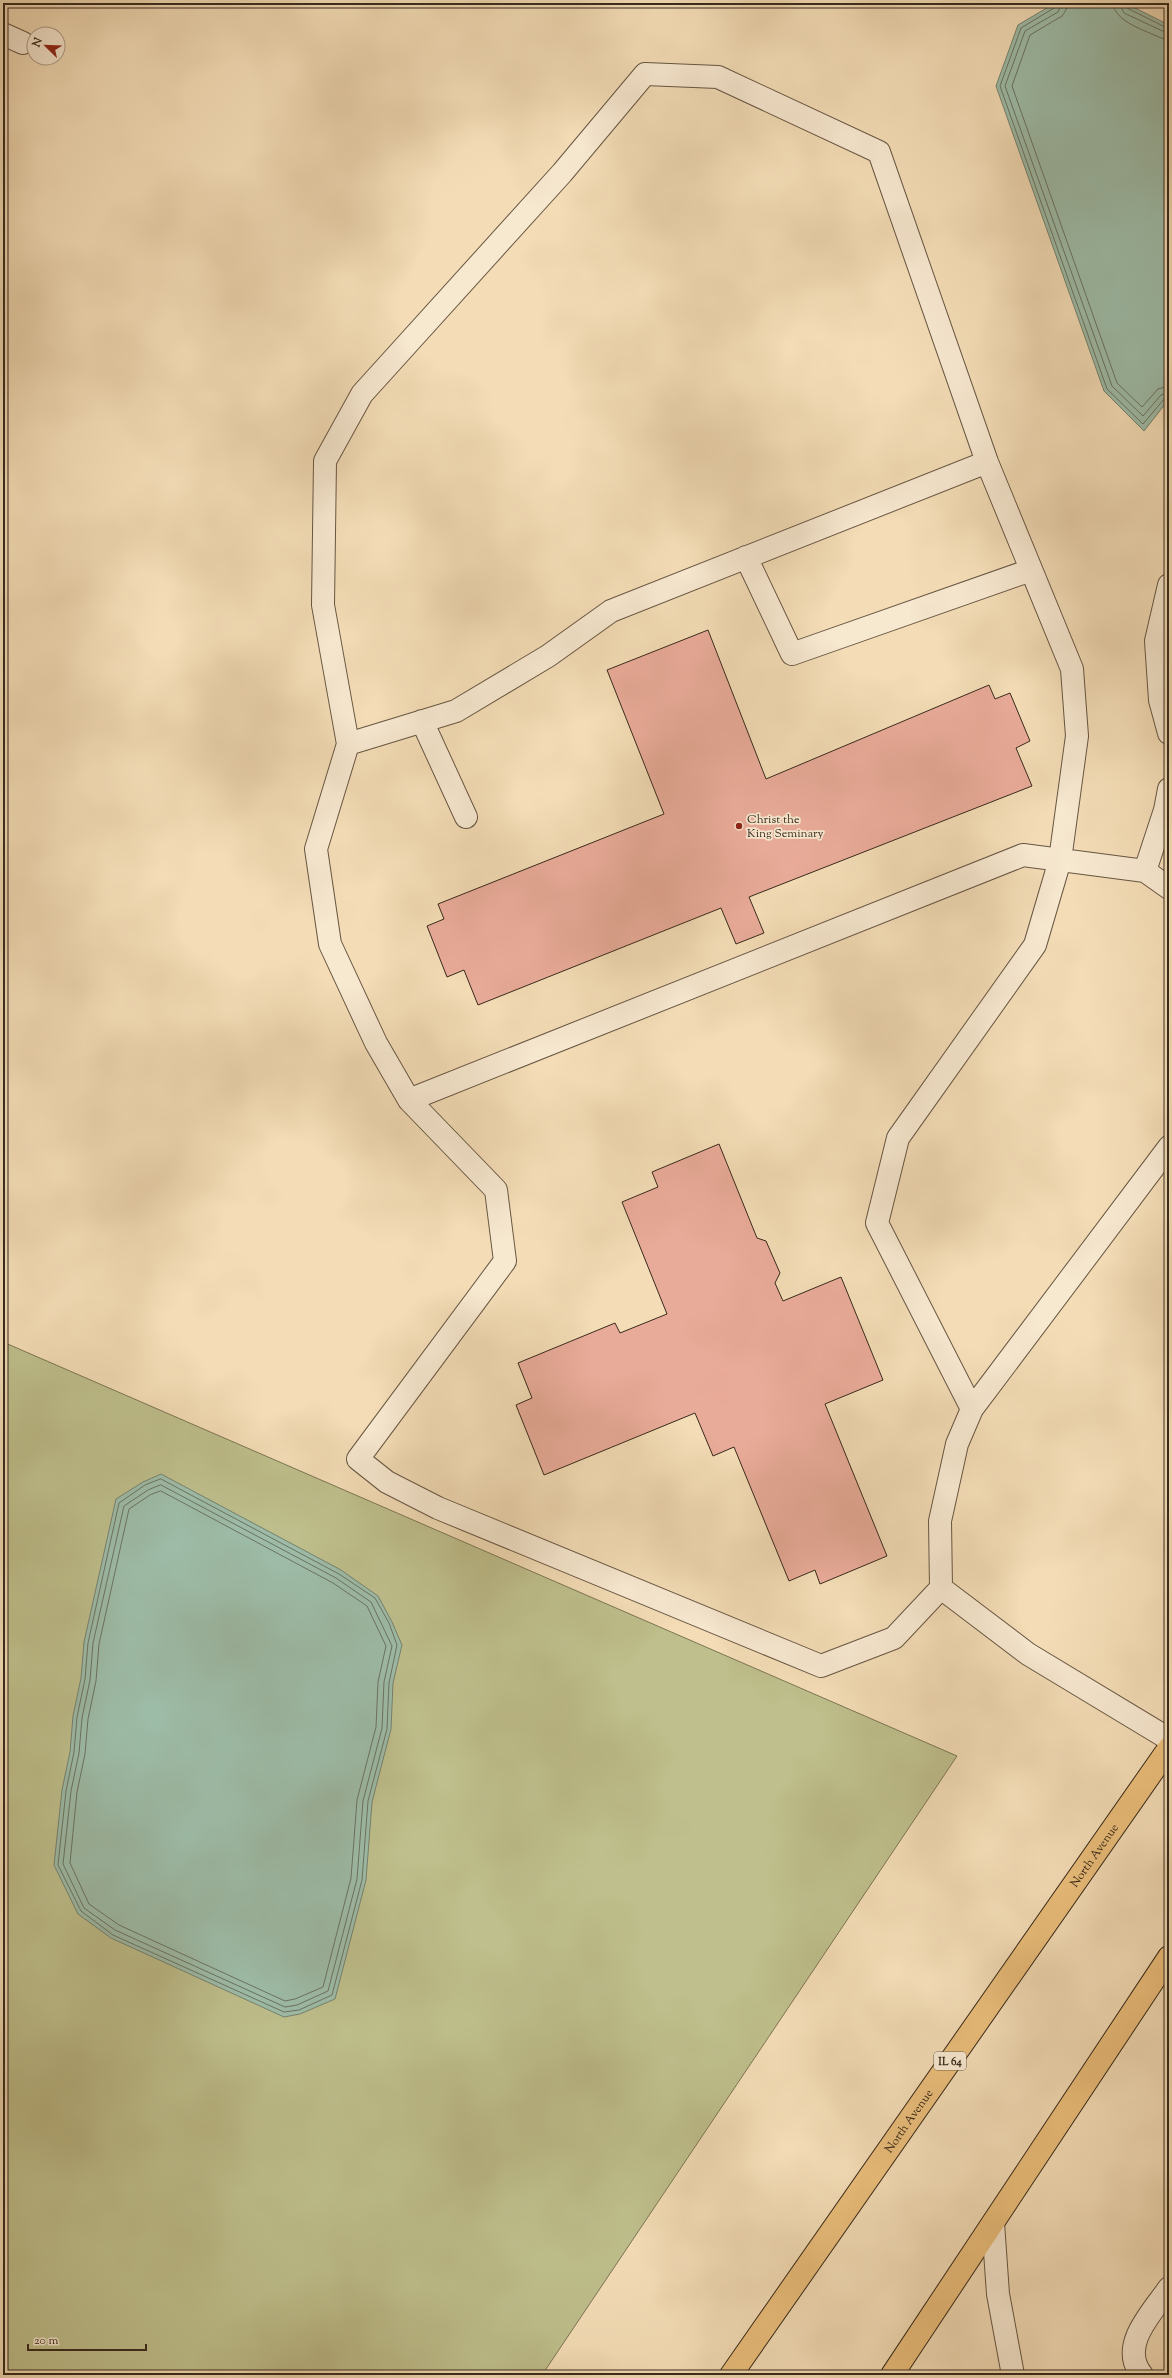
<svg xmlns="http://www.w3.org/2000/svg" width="1172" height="2378" viewBox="0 0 1172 2378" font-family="'Sorts Mill Goudy',serif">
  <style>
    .green { fill: #bebf8c; stroke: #7b7454 }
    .water { fill: #9dbca8; stroke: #758270 }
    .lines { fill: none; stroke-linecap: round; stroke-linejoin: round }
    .shore { stroke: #6a7362; stroke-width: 1 }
    .building { fill: #e9ab99; stroke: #382a1b }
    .lane-casing { stroke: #675642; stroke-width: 24 }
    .primary-casing { stroke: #382a1b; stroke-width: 24 }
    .lane { stroke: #f7e8d0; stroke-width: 22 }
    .primary { stroke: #eabe7b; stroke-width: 22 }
    .poi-dot { fill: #8f2418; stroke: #f7e8d0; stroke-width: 1.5 }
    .labels { text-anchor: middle; stroke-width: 3.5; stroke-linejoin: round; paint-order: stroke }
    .shield { fill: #f7e8d0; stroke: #716351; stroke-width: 1 }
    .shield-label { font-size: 11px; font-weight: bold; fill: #382a1b }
    .poi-label { font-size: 12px; fill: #382a1b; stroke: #f7e8d0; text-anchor: start }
    .street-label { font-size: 12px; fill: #382a1b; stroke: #f7e8d0 }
  </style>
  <rect width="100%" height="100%" fill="#f3dcb6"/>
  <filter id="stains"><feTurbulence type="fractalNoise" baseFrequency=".005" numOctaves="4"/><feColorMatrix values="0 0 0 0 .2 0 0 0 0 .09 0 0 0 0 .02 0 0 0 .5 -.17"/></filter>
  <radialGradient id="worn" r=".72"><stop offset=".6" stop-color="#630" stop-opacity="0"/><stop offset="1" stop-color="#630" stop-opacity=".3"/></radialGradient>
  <path class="green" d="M3 1342 957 1756 542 2375H3Z"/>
  <path class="water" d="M1055 3H1125L1169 25V399L1144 431 1104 391 996 86 1018 25Z
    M161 1474 341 1570 378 1596 392 1622 402 1645 393 1683 391 1729 372 1802 366 1880 335 1999 300 2014 284 2017 111 1938 78 1914 54 1865 62 1790 70 1752 73 1716 81 1678 84 1642 116 1499 143 1482Z"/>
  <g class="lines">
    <path class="shore" d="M1056 3 1054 8 1021 28 1000 86 1107 389 1143 424 1165 398 1169 397
      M1062 3 1058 12 1025 31 1005 86 1112 386 1143 416 1161 395 1169 392
      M1068 3 1066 10 1062 16 1030 35 1012 86 1117 383 1142 407 1158 389 1169 386
      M1113 3C1114 22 1147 31 1161 38L1169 40
      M1119 3 1124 13 1169 34
      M1124 3 1127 8 1169 29
      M161 1479 339 1574 375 1598 389 1623 397 1645 389 1683 387 1729 368 1801 362 1880 332 1995 299 2010 284 2012 113 1935 81 1911 58 1865 66 1791 74 1752 77 1717 85 1679 88 1643 119 1503 145 1485Z
      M161 1485 336 1578 371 1602 392 1646 384 1682 382 1728 363 1801 357 1879 328 1991 297 2005 285 2007 115 1930 84 1908 63 1864 71 1791 79 1753 82 1718 90 1680 93 1643 124 1506 148 1490Z
      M161 1491 333 1583 367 1606 386 1646 378 1682 376 1727 357 1800 351 1878 323 1987 295 1999 285 2001 119 1925 89 1904 70 1863 77 1792 85 1754 88 1719 96 1681 99 1644 129 1509 150 1495Z"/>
  </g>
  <path class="building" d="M708 630 766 779 989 685 995 699 1010 693 1030 741 1016 748 1032 786 749 897 764 933 736 944 721 908 478 1005 464 970 447 977 427 926 444 919 438 904 664 814 607 670Z
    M719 1144 757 1238 766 1241 780 1273 775 1283 783 1301 841 1277 883 1380 825 1404 887 1556 820 1584 815 1570 789 1581 734 1447 713 1456 695 1413 544 1475 516 1405 532 1398 518 1363 615 1323 620 1333 667 1314 622 1202 658 1187 652 1172Z"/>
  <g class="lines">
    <g class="lane-casing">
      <path id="lane" d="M3 34 23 43
        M746 557 792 654 1031 570
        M1169 585 1156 641 1160 700 1169 733
        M422 721 466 817
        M348 744 323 605 325 461 362 394 562 173 645 74 718 77 879 152 987 462 1072 669 1077 736 1060 860 1035 945 898 1138 877 1223 972 1409 957 1444 940 1521 941 1588 894 1638 821 1666 438 1508 387 1482 358 1459 505 1261 496 1190 409 1100 376 1043 330 944 316 849 348 744 456 711 548 656 611 611 987 462
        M1145 871 1165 810 1169 789
        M409 1100 1023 855 1145 871 1169 888
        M972 1409 1169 1147
        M941 1588 1028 1654 1169 1739
        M993 2223 998 2294 1013 2375
        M1142 2375C1118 2346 1152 2313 1169 2288"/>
    </g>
    <g class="primary-casing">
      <g id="primary">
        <path id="s1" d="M731 2375 1169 1748"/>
        <path d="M892 2375 1169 1957"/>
      </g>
    </g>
    <use href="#lane" class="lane"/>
    <use href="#primary" class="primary"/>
  </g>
  <circle class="poi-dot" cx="739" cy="826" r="4"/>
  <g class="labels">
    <rect class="shield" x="934" y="2052" width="32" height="18" rx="3"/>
    <g class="shield-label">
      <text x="950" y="2065">IL 64</text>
    </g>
    <g class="poi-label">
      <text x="747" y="823">Christ the<tspan x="747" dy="14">King Seminary</tspan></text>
    </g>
    <g class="street-label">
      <text dy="4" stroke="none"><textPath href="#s1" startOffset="634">North Avenue</textPath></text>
      <text dy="4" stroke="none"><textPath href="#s1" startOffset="310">North Avenue</textPath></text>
    </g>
  </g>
  <rect width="1172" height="2378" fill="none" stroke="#f3dcb6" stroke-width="16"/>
  <rect x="4" y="4" width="1164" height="2370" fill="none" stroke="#382a1b" stroke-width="2"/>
  <rect x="8" y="8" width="1156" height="2362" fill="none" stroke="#382a1b"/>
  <g transform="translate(46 46) rotate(293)"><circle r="19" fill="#f7e8d0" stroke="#ab9c88"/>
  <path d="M0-3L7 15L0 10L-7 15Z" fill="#8f2418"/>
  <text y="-6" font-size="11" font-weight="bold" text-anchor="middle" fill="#382a1b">N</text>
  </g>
  <path d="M28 2344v6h118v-6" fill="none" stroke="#382a1b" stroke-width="2"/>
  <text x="34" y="2344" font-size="12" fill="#382a1b" stroke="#f7e8d0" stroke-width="3" paint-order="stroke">20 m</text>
  <rect width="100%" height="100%" filter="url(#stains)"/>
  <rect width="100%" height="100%" fill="url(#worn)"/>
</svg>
